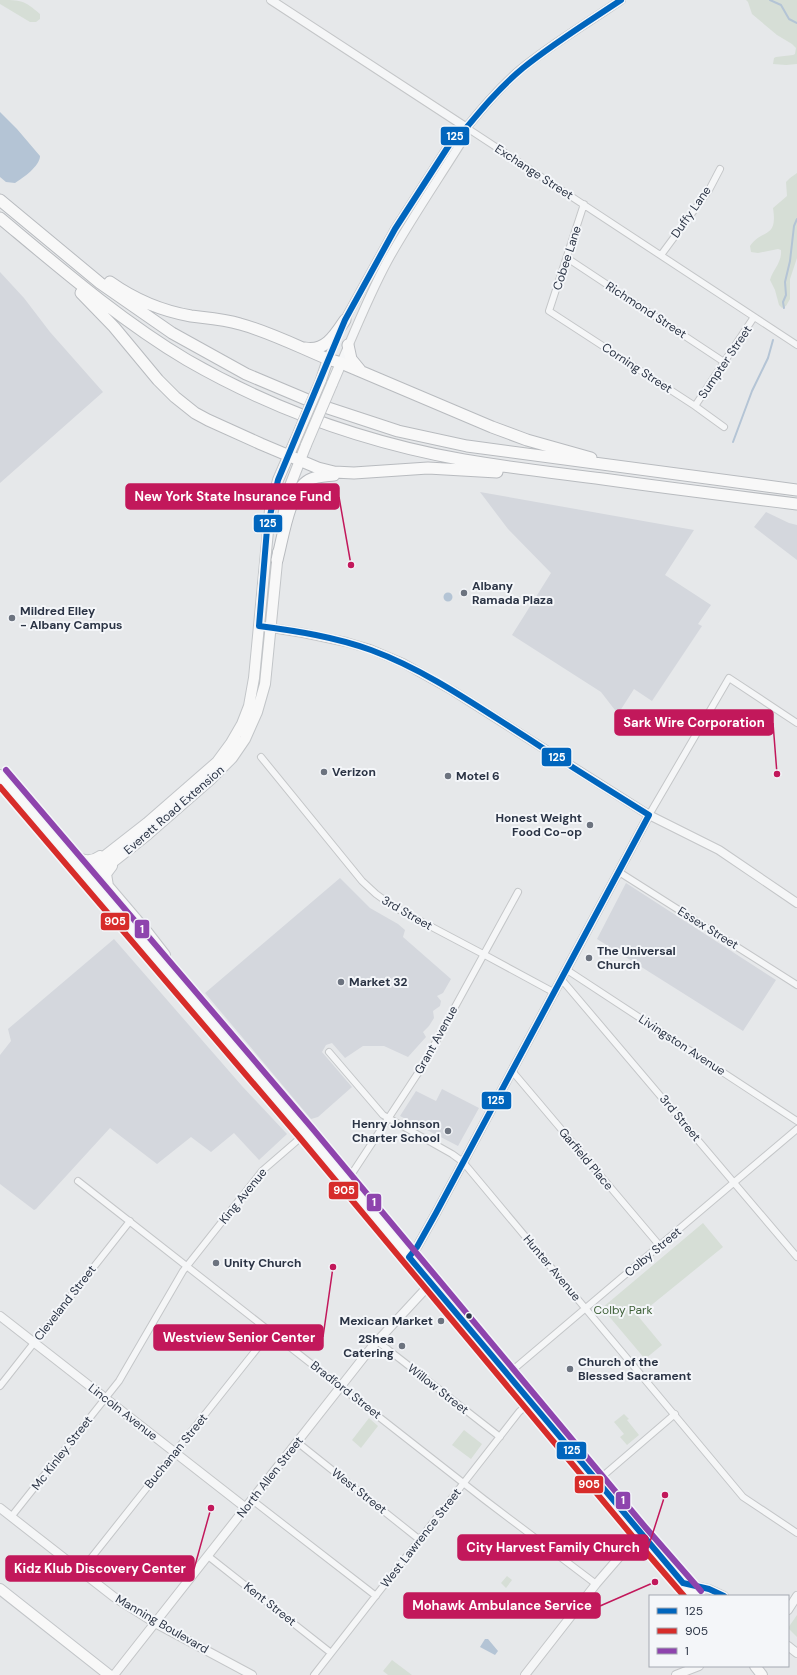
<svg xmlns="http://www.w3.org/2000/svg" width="797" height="1675" viewBox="0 0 797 1675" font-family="'DM Sans',sans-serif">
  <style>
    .built { fill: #d4d7dd }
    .green { fill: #d6ded6 }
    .water { fill: #b4c4d5 }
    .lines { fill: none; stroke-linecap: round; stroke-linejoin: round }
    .stream { stroke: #b4c4d5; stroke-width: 2 }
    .minor-casing { stroke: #c4c6c8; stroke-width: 8 }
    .tertiary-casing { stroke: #c4c6c8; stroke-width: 10 }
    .primary-casing { stroke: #c2c5c8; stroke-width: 12 }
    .motorway-casing { stroke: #b8bbbf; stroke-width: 13 }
    .minor { stroke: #f5f6f7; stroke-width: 6 }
    .tertiary { stroke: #f5f6f7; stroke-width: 8 }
    .primary { stroke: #f8f8f8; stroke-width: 10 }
    .motorway { stroke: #f8f8f8; stroke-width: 11 }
    .primary-bridge-casing { stroke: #c2c5c8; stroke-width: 12; stroke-linecap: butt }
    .primary-bridge { stroke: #f8f8f8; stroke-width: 10 }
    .bus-1-casing { stroke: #f4f6f9; stroke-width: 9 }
    .bus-2-casing { stroke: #f4f6f9; stroke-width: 9 }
    .bus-3-casing { stroke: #f4f6f9; stroke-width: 9 }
    .bus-1 { stroke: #0065bd; stroke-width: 6 }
    .bus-2 { stroke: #d72c2a; stroke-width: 6 }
    .bus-3 { stroke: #8e44ad; stroke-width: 6 }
    .poi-dot { fill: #6c737f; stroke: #f4f6f9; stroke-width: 1.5 }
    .bus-dot { fill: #2b3445; stroke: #f4f6f9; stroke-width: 1.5 }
    .labels { text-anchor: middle; stroke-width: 4; stroke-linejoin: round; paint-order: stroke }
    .street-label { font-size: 12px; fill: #2b3445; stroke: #f4f6f9 }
    .poi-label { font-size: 12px; font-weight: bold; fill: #2b3445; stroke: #f4f6f9; text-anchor: start }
    .park-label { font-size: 12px; fill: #3f6138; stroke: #f4f6f9 }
    .leader { fill: none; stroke: #c2185b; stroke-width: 1.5 }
    .callout-dot { fill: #c2185b; stroke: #f4f6f9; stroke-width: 1.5 }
    .callout { fill: #c2185b; stroke: #c2185b; stroke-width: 1.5 }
    .callout-label { font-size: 13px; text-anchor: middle; font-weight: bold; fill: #fff }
    .line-badge { stroke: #f4f6f9; stroke-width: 1.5 }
    .badge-label { font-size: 11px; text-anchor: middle; font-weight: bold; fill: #fff }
  </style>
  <rect width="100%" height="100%" fill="#e6e8ea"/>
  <path class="built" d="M0 272 24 298 50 332 103 392 0 483Z
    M480 492 694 530 665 575 711 605 698 624 702 626 652 701 634 689 618 714 601 692 512 635 551 573 508 529Z
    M766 512 789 523 797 525V560L754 527Z
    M340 878 370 908 398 924 405 930 403 937 451 979 443 993 437 996 441 1001 440 1006 433 1011 434 1018 429 1026 423 1032 426 1037 408 1057 384 1046H363L345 1058 332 1043 326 1045 322 1052 352 1087 318 1117 311 1119 205 993Z
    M626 883 776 980 743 1031 597 939Z
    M114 939 242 1086 287 1134 259 1160 234 1133 211 1152 191 1137 157 1164 110 1128 36 1209 34 1210 0 1184V1055L11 1041 8 1029Z
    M442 1089 479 1108 458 1146 400 1116 416 1091 436 1101Z"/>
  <path class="green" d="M0 0C21 0 24 0 40 14V19L36 22H30L0 4Z
    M746 0H797V64L786 65 773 64 774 58 776 57 793 55 795 54 796 48 792 44 777 35 752 14 748 2Z
    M797 173V258L790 279V299L786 306 782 308 779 305 775 290 770 280C773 269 782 263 781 250L778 249 758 253 751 252 750 246C762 228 778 240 773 208L787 196 786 182 790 178Z
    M703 1223 723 1247 638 1316 662 1345 645 1359 602 1308Z
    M624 1414 629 1419 627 1420 639 1435 627 1445 620 1437 624 1434 614 1422Z
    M369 1418 378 1426 361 1448 352 1440Z
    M464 1430 482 1444 471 1459 452 1445Z
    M507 1576 512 1580 506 1588 501 1583Z
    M797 1615V1637L788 1628Z
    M392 1660 412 1675H388L383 1671Z"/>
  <path class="water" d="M0 112 17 129 40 156C40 166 23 178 15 183L6 182 0 177Z
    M443.5 597a4.5 4.5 0 1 1 9 0a4.5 4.5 0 1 1-9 0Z
    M485 1639H488L498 1651 495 1655 480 1647Z"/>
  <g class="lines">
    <path class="stream" d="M770 0 781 5 789 19 797 23
      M784 308 783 302 786 295 785 282 790 261 794 226 797 219
      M733 442 752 391 768 358 773 340"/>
    <g class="minor-casing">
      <path id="minor" d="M467 128 797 345
        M584 204 549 311 695 406 724 427
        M661 255 709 190 720 169
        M567 258 724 362
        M695 406 754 317
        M261 757 362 881 376 894 394 907 483 954 555 993
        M649 815 729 678 797 723
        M619 872 797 985
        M567 970 797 1121
        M562 980 797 1257
        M329 1052 383 1115 452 1154 463 1162 743 1497 797 1533
        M512 1071 660 1246
        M78 1181 485 1500 596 1584
        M344 1181 353 1172 422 1067 518 892
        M377 1341 500 1437
        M508 1374 797 1129
        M0 1386 130 1221
        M297 1442 420 1540
        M597 1481 675 1414
        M252 1500 376 1596
        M11 1517 119 1381 183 1271 262 1171 306 1133
        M208 1556 331 1653
        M80 1572 271 1331
        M314 1675 519 1412 530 1402"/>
    </g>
    <g class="tertiary-casing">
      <path id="tertiary" d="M271 0 467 128
        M343 323 395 229 455 136 462 133C480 111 498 89 520 70 551 44 588 23 621 0
        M328 359 338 334
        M341 363C356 328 370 293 388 260 411 219 437 181 462 141V133
        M259 626 303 633 346 642 370 649 403 663 453 691 649 815 719 850 797 903
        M409 1257 417 1247 436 1213 649 815
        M0 1316 246 1508
        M0 1508 114 1597 155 1623 252 1675
        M683 1583 709 1589 724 1596
        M788 1610 797 1596
        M788 1646 797 1653
        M114 1675 371 1348 431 1283
        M525 1675 596 1584 640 1533
        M676 1675 699 1666"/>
    </g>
    <g class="primary-casing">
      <path id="primary" d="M321 380 328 359
        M332 384 341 363
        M282 522 288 491 306 445
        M0 775 306 1133 640 1533 695 1596
        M70 852C79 860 89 864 100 856
        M112 866 106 874 108 886 148 933 165 955 164 967
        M83 873 147 823 217 762 231 743 242 724 249 706 254 678 270 510 278 480 295 441
        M90 880 147 835 210 780 232 758 245 739 257 712 265 684 278 552
        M0 1589 109 1675
        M755 1666 762 1675"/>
    </g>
    <g class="motorway-casing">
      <path id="motorway" d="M0 200 100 283 172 333 246 374 322 406 398 431 467 446 797 490
        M0 218C60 268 120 320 187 360 272 409 368 443 464 460 510 468 557 473 603 479 667 488 732 496 797 504
        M110 282C134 299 162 311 191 316 207 318 224 319 240 324 270 332 299 347 328 359L341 363 492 427 527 440 591 458
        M81 293 114 327 158 380 175 397 195 413 208 420 261 444 318 468 334 472 354 473 428 468 497 472
        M348 345 351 359 360 370
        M305 348C325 352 335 335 345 320
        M277 560C283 538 289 491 309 480 316 476 326 476 334 475"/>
    </g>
    <use href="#minor" class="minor"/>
    <use href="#tertiary" class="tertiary"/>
    <use href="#primary" class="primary"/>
    <use href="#motorway" class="motorway"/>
    <g class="primary-bridge-casing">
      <path id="primary-bridge" d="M295 441 321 380
        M306 445 332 384"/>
    </g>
    <use href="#primary-bridge" class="primary-bridge"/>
    <g class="bus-1-casing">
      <path id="bus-1" d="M621 0C588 22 554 43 523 68 500 87 481 110 462 133L455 136 395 229 345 320 278 480 267 529 259 626C297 631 335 637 371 650 428 671 478 707 529 739 568 765 609 790 649 815L436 1213 417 1247 409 1257 683 1583 709 1589 724 1596"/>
    </g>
    <g class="bus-2-casing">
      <path id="bus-2" d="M0 787 300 1138 634 1538 684 1596"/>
    </g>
    <g class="bus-3-casing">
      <path id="bus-3" d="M6 770 312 1128 646 1528 701 1591"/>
    </g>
    <use href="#bus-1" class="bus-1"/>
    <use href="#bus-2" class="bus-2"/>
    <use href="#bus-3" class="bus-3"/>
  </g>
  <g class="poi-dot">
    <circle cx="464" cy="593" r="4"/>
    <circle cx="12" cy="618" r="4"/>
    <circle cx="324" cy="772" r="4"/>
    <circle cx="448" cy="776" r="4"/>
    <circle cx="590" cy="825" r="4"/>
    <circle cx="589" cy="958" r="4"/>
    <circle cx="341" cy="982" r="4"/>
    <circle cx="448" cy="1131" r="4"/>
    <circle cx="216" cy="1263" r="4"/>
    <circle cx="441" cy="1321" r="4"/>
    <circle cx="402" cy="1346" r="4"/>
    <circle cx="570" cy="1369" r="4"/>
  </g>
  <circle class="bus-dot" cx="469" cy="1316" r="3.5"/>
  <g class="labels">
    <g class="street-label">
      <text transform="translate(534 172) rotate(33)" y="4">Exchange Street</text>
      <text transform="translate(691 212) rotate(-55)" y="4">Duffy Lane</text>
      <text transform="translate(567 258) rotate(-72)" y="4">Cobee Lane</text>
      <text transform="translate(646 310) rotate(33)" y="4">Richmond Street</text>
      <text transform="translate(725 362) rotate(-56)" y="4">Sumpter Street</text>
      <text transform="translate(637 368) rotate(33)" y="4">Corning Street</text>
      <text transform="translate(174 810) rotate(-41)" y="4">Everett Road Extension</text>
      <text transform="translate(407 913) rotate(30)" y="4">3rd Street</text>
      <text transform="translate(708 928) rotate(32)" y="4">Essex Street</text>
      <text transform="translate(436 1040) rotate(-61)" y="4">Grant Avenue</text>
      <text transform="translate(682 1045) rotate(33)" y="4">Livingston Avenue</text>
      <text transform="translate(680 1118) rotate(50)" y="4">3rd Street</text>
      <text transform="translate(586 1159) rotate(50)" y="4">Garfield Place</text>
      <text transform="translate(243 1196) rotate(-51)" y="4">King Avenue</text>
      <text transform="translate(653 1252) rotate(-40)" y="4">Colby Street</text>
      <text transform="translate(552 1268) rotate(50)" y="4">Hunter Avenue</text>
      <text transform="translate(65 1303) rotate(-52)" y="4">Cleveland Street</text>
      <text transform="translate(438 1389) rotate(38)" y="4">Willow Street</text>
      <text transform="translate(346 1390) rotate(38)" y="4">Bradford Street</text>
      <text transform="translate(123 1412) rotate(38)" y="4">Lincoln Avenue</text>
      <text transform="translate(176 1451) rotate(-51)" y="4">Buchanan Street</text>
      <text transform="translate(62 1453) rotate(-52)" y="4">Mc Kinley Street</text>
      <text transform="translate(270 1477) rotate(-52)" y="4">North Allen Street</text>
      <text transform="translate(359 1491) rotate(38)" y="4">West Street</text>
      <text transform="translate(421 1538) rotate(-52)" y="4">West Lawrence Street</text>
      <text transform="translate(270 1604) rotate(38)" y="4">Kent Street</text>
      <text transform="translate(162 1624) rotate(30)" y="4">Manning Boulevard</text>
    </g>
    <g class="poi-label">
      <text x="472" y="590">Albany<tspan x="472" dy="14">Ramada Plaza</tspan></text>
      <text x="20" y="615">Mildred Elley<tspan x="20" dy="14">- Albany Campus</tspan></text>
      <text x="332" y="776">Verizon</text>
      <text x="456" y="780">Motel 6</text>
      <text x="582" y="822" text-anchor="end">Honest Weight<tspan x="582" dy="14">Food Co-op</tspan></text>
      <text x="597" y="955">The Universal<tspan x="597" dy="14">Church</tspan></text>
      <text x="349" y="986">Market 32</text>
      <text x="440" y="1128" text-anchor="end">Henry Johnson<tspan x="440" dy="14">Charter School</tspan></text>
      <text x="224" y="1267">Unity Church</text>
      <text x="433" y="1325" text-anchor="end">Mexican Market</text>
      <text x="394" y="1343" text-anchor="end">2Shea<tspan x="394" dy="14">Catering</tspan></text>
      <text x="578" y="1366">Church of the<tspan x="578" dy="14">Blessed Sacrament</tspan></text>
    </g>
    <g class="park-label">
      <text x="623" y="1314">Colby Park</text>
    </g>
  </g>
  <path class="leader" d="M351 565L339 497M777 774L773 723M333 1267L323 1337M665 1495L648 1548M211 1508L194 1569M655 1582L600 1606"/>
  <g class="callout-dot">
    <circle cx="351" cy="565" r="4"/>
    <circle cx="777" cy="774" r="4"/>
    <circle cx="333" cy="1267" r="4"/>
    <circle cx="665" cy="1495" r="4"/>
    <circle cx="211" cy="1508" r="4"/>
    <circle cx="655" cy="1582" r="4"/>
  </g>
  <g class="callout">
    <rect x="126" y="484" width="213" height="25" rx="4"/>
    <rect x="615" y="710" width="158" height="25" rx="4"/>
    <rect x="154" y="1325" width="169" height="25" rx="4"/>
    <rect x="458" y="1535" width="190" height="25" rx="4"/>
    <rect x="6" y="1556" width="188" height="25" rx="4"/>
    <rect x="404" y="1593" width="196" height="25" rx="4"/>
  </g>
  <g class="callout-label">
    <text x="233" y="501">New York State Insurance Fund</text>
    <text x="694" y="727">Sark Wire Corporation</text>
    <text x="239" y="1342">Westview Senior Center</text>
    <text x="553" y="1552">City Harvest Family Church</text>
    <text x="100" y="1573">Kidz Klub Discovery Center</text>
    <text x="502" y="1610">Mohawk Ambulance Service</text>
  </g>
  <g class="line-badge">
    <rect x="440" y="126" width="30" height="20" rx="4" fill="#0065bd"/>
    <rect x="253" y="514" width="30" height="19" rx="4" fill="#0065bd"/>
    <rect x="541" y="747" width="31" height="20" rx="4" fill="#0065bd"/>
    <rect x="100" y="912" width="30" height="19" rx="4" fill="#d72c2a"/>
    <rect x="134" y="919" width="16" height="20" rx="4" fill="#8e44ad"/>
    <rect x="481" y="1091" width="31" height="19" rx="4" fill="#0065bd"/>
    <rect x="328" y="1181" width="31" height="19" rx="4" fill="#d72c2a"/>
    <rect x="366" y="1193" width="16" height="19" rx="4" fill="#8e44ad"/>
    <rect x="556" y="1441" width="31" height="19" rx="4" fill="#0065bd"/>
    <rect x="574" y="1475" width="30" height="19" rx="4" fill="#d72c2a"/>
    <rect x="615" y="1491" width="16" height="19" rx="4" fill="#8e44ad"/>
  </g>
  <g class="badge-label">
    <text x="455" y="140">125</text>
    <text x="268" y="527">125</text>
    <text x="557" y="761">125</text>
    <text x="115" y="925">905</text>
    <text x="142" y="933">1</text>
    <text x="496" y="1104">125</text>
    <text x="344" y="1194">905</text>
    <text x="374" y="1206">1</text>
    <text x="572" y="1454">125</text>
    <text x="589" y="1488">905</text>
    <text x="623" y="1504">1</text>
  </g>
  <rect x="649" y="1595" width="140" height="72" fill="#f4f6f9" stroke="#a4a8b1"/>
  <rect x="657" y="1608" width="20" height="6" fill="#0065bd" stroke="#a4a8b1"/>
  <text x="685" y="1615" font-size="12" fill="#2b3445">125</text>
  <rect x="657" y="1628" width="20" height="6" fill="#d72c2a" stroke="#a4a8b1"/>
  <text x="685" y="1635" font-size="12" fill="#2b3445">905</text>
  <rect x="657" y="1648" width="20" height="6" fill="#8e44ad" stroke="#a4a8b1"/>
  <text x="685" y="1655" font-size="12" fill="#2b3445">1</text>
</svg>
